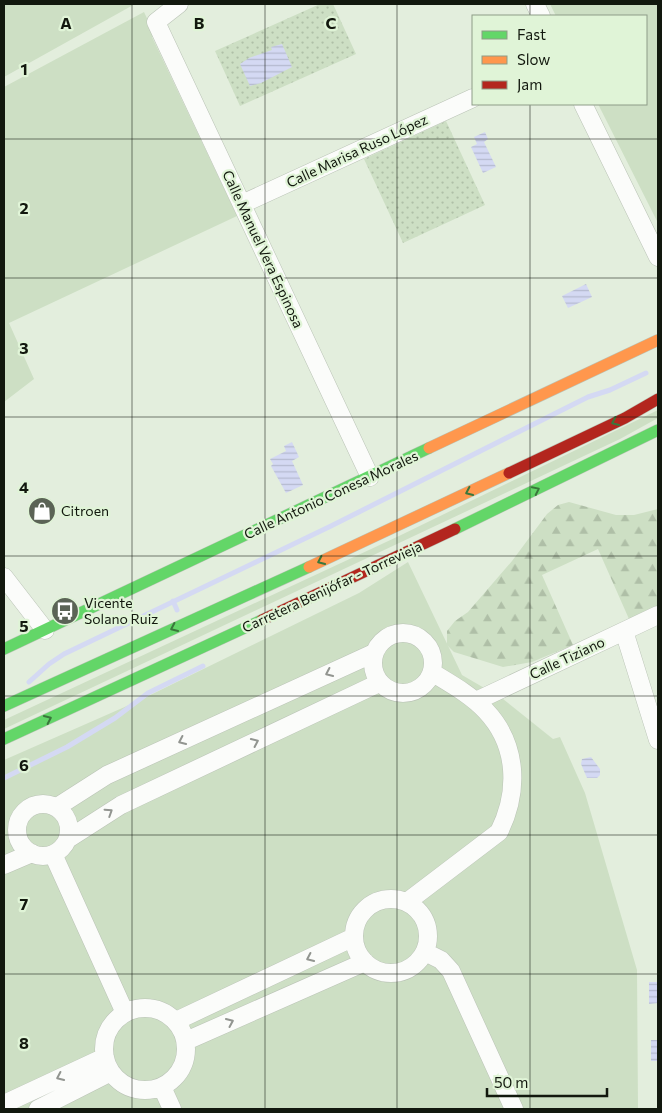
<svg xmlns="http://www.w3.org/2000/svg" width="662" height="1113" viewBox="0 0 662 1113" font-family="Commissioner,sans-serif">
  <style>
    .grass { fill: #cddfc4 }
    .forest { fill: url(#forest-firs) }
    .park { fill: url(#park-dots) }
    .water { fill: url(#water-rules) }
    .lines { fill: none; stroke-linecap: round; stroke-linejoin: round }
    .stream { stroke: #d4d9f3; stroke-width: 5 }
    .street-casing { stroke: #bac3b6; stroke-width: 19 }
    .fast-casing { stroke: #bac3b6; stroke-width: 12 }
    .slow-casing { stroke: #bac3b6; stroke-width: 12 }
    .jam-casing { stroke: #bac3b6; stroke-width: 12 }
    .street { stroke: #fbfcfa; stroke-width: 18 }
    .fast { stroke: #63d668; stroke-width: 11 }
    .slow { stroke: #ff974d; stroke-width: 11 }
    .jam { stroke: #b3261e; stroke-width: 11 }
    .oneway { stroke: #3a773b }
    .oneway2 { stroke: #929590 }
    .grid { fill: none; stroke: #12180e; stroke-width: 1; stroke-opacity: 0.55 }
    .labels { text-anchor: middle; stroke-width: 4.5; stroke-linejoin: round; paint-order: stroke }
    .street-label { font-size: 14px; fill: #12180e; stroke: #e0f4d7 }
    .poi-label { font-size: 14px; fill: #12180e; stroke: #e0f4d7; text-anchor: start }
    .grid-label { font-size: 16px; text-anchor: middle; font-weight: bold; fill: #12180e; stroke: #e0f4d7; stroke-width: 4.5; stroke-linejoin: round; paint-order: stroke }
  </style>
  <defs>
    <pattern id="forest-firs" width="22" height="20" patternUnits="userSpaceOnUse" patternTransform="scale(1.25)"><rect width="22" height="20" fill="#cddfc4"/><path d="M5 1l3.5 6h-7zM16 11l3.5 6h-7z" fill="#afbfa7"/></pattern>
    <pattern id="park-dots" width="8" height="8" patternUnits="userSpaceOnUse" patternTransform="scale(1.25)"><rect width="8" height="8" fill="#cddfc4"/><path d="M2 2h.1M6 6h.1" fill="none" stroke="#afbfa7" stroke-width="1.8" stroke-linecap="round"/></pattern>
    <pattern id="water-rules" width="6" height="5" patternUnits="userSpaceOnUse" patternTransform="scale(1.25)"><rect width="6" height="5" fill="#d4d9f3"/><path d="M0 2.5h6" fill="none" stroke="#b5bacf"/></pattern>
  </defs>
  <rect width="100%" height="100%" fill="#e3eedd"/>
  <path class="grass" d="M4 4H135L4 77Z
    M550 4H658V223L598 104H646V16H556Z
    M144 12 155 35 152 37 237 216 9 323 34 379 4 402V87Z
    M658 410V418L620 439 4 729V720L399 536Z
    M408 562 462 675 503 699 553 739 560 737 585 793 637 970 638 1109H4V760L136 702 359 593Z"/>
  <path class="forest" d="M569 502 616 515H634L658 509V606L629 619 598 549 542 575 573 645 532 662 503 667 454 652 447 645V631L455 621 468 612 512 561 547 514 558 505Z"/>
  <path class="park" d="M320 4H333L356 54 240 106 215 51Z
    M446 121 485 205 403 243 364 159Z"/>
  <path class="water" d="M282 44 292 67 261 83 250 86 240 64 249 58 272 50 271 47Z
    M485 132 488 139 484 142 496 167 483 173 471 147 477 144 474 137Z
    M586 284 592 297 568 308 562 296Z
    M292 442 299 457 292 461 303 485 286 493 271 466 273 464 270 459 286 451 284 446Z
    M591 757 600 769V775L597 778H587L581 764 582 759Z
    M649 982H658V1003L649 1004Z
    M651 1040H658V1061H651Z"/>
  <g class="lines">
    <path class="stream" d="M173 601 177 610
      M29 682 49 664 64 654 331 526 588 397 610 390 646 373
      M4 778 67 747 115 718 148 693 203 666"/>
    <g class="street-casing">
      <path id="street" d="M179 4 156 22 370 477
        M535 4 541 16
        M583 104 658 257
        M242 204 473 98
        M4 577 45 630
        M624 631 658 740
        M373 663a30 30 0 1 1 60 0a30 30 0 1 1-60 0Z
        M476 701 658 615
        M17 830a26 26 0 1 1 52 0a26 26 0 1 1-52 0Z
        M57 807 107 775 374 653
        M68 839 121 805 379 683
        M53 854 125 1013
        M4 865 32 853
        M354 936a37 37 0 1 1 74 0a37 37 0 1 1-74 0Z
        M407 902 499 832C519 792 518 745 486 711 471 695 451 684 433 673
        M425 952 441 960 451 971 514 1109
        M104 1049a41 41 0 1 1 82 0a41 41 0 1 1-82 0Z
        M176 1021 354 937
        M186 1041 365 962
        M162 1087 172 1109
        M4 1104 105 1057
        M38 1109 111 1072"/>
    </g>
    <g class="fast-casing">
      <path id="fast" d="M455 529 658 430
        M4 649 429 448
        M4 706 309 567
        M4 739 262 620"/>
    </g>
    <g class="slow-casing">
      <path id="slow" d="M429 448 658 340
        M309 567 509 473"/>
    </g>
    <g class="jam-casing">
      <path id="jam" d="M509 473 625 418 658 399
        M262 620 455 529"/>
    </g>
    <use href="#street" class="street"/>
    <use href="#fast" class="fast"/>
    <use href="#slow" class="slow"/>
    <use href="#jam" class="jam"/>
  </g>
  <defs><path id="oneway-chevron" d="M-2-3.5L2.5 0L-2 3.5" fill="none" stroke-width="1.6" stroke-linecap="round" stroke-linejoin="round" transform="scale(1.25)"/></defs>
  <g class="oneway">
    <use href="#oneway-chevron" transform="translate(615 422) rotate(155)"/>
    <use href="#oneway-chevron" transform="translate(536 490) rotate(-26)"/>
    <use href="#oneway-chevron" transform="translate(469 492) rotate(155)"/>
    <use href="#oneway-chevron" transform="translate(321 561) rotate(155)"/>
    <use href="#oneway-chevron" transform="translate(174 628) rotate(155)"/>
    <use href="#oneway-chevron" transform="translate(48 719) rotate(-25)"/>
  </g>
  <g class="oneway2">
    <use href="#oneway-chevron" transform="translate(329 673) rotate(155)"/>
    <use href="#oneway-chevron" transform="translate(182 741) rotate(155)"/>
    <use href="#oneway-chevron" transform="translate(255 742) rotate(-25)"/>
    <use href="#oneway-chevron" transform="translate(109 812) rotate(-33)"/>
    <use href="#oneway-chevron" transform="translate(310 958) rotate(155)"/>
    <use href="#oneway-chevron" transform="translate(230 1022) rotate(-24)"/>
    <use href="#oneway-chevron" transform="translate(60 1077) rotate(155)"/>
  </g>
  <path class="grid" d="M132 4V1109M265 4V1109M397 4V1109M530 4V16M530 104V1109M4 139H658M4 278H658M4 417H658M4 556H658M4 696H658M4 835H658M4 974H658"/>
  <defs>
    <g id="shop-disc" transform="scale(1.4375)"><circle r="9.5" fill="#5b6356" stroke="#e0f4d7"/><path d="M-5-2.5h2.3a2.7 3.5 0 0 1 5.4 0H5L5.5 6h-11ZM-1.5-2.5h3a1.5 2.3 0 0 0-3 0Z" fill="#fff"/></g>
    <g id="bus-disc" transform="scale(1.4375)"><circle r="9.5" fill="#5b6356" stroke="#e0f4d7"/><path d="M-5-6H5V4H4V6H2V4H-2V6H-4V4H-5ZM-3.5-4V0h7V-4ZM-3.5 1.2v1.5H-2V1.2ZM2 1.2v1.5H3.5V1.2Z" fill="#fff"/></g>
  </defs>
  <g fill-rule="evenodd">
    <use href="#shop-disc" x="42" y="511"/>
    <use href="#bus-disc" x="65" y="611"/>
  </g>
  <g class="labels">
    <g class="street-label">
      <text transform="translate(357 151) rotate(-25)" y="5">Calle Marisa Ruso López</text>
      <text transform="translate(263 249) rotate(65)" y="5">Calle Manuel Vera Espinosa</text>
      <text transform="translate(331 495) rotate(-25)" y="5">Calle Antonio Conesa Morales</text>
      <text transform="translate(332 587) rotate(-25)" y="5">Carretera Benijófar - Torrevieja</text>
      <text transform="translate(567 658) rotate(-25)" y="5">Calle Tiziano</text>
    </g>
    <g class="poi-label">
      <text x="61" y="516">Citroen</text>
      <text x="84" y="608">Vicente<tspan x="84" dy="16">Solano Ruiz</tspan></text>
    </g>
  </g>
  <g class="grid-label">
    <text x="66" y="29">A</text>
    <text x="199" y="29">B</text>
    <text x="331" y="29">C</text>
    <text x="24" y="75">1</text>
    <text x="24" y="214">2</text>
    <text x="24" y="354">3</text>
    <text x="24" y="493">4</text>
    <text x="24" y="632">5</text>
    <text x="24" y="771">6</text>
    <text x="24" y="910">7</text>
    <text x="24" y="1049">8</text>
  </g>
  <rect width="662" height="1113" fill="none" stroke="#12180e" stroke-width="10"/>
  <rect x="472" y="15" width="175" height="90" fill="#e0f4d7" stroke="#8e9c87"/>
  <rect x="482" y="31" width="25" height="8" fill="#63d668" stroke="#8e9c87"/>
  <text x="517" y="40" font-size="15" fill="#12180e">Fast</text>
  <rect x="482" y="56" width="25" height="8" fill="#ff974d" stroke="#8e9c87"/>
  <text x="517" y="65" font-size="15" fill="#12180e">Slow</text>
  <rect x="482" y="81" width="25" height="8" fill="#b3261e" stroke="#8e9c87"/>
  <text x="517" y="90" font-size="15" fill="#12180e">Jam</text>
  <path d="M487 1088v8h120v-8" fill="none" stroke="#12180e" stroke-width="2.5"/>
  <text x="494" y="1088" font-size="15" fill="#12180e" stroke="#e0f4d7" stroke-width="4" paint-order="stroke">50 m</text>
</svg>
